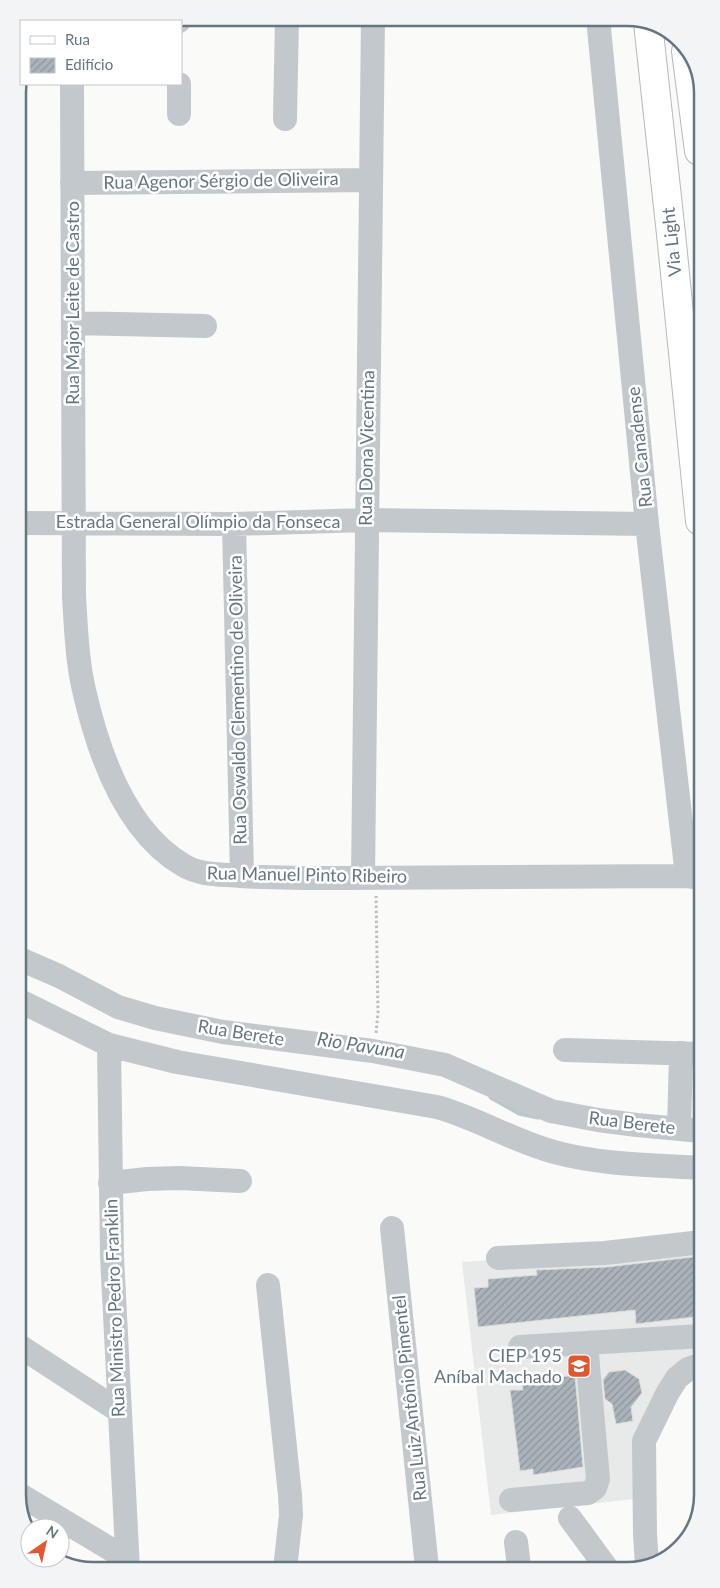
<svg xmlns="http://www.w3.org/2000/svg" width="720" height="1588" viewBox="0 0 720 1588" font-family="Lato,sans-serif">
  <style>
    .built { fill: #e8e9e9 }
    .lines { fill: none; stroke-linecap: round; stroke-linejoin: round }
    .stream { stroke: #bbc7cb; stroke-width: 5 }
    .building { fill: url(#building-hatch); stroke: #dcdcda }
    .major-casing { stroke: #b5babe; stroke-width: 30 }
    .path { stroke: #bbbfc2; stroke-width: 3; stroke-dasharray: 2.5 2.5; stroke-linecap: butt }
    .minor { stroke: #c3c8cc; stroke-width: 24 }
    .major { stroke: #fff; stroke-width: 28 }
    .labels { text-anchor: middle; stroke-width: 5; stroke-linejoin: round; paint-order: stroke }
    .street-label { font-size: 18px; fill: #657683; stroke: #fff }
    .poi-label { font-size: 18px; fill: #657683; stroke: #fff; text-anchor: end }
    .water-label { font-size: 19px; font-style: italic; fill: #60757c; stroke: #fff }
    .rim { fill: none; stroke: #657683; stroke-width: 2.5 }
  </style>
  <defs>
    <pattern id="building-hatch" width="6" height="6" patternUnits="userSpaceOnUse" patternTransform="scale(1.25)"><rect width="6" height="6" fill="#aab3b9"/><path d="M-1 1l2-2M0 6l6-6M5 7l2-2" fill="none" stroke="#8e969c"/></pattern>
  </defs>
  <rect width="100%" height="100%" fill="#fafaf8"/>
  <path class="built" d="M702 1244V1341L665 1390 643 1498 491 1515 462 1262Z"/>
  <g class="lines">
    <path class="stream" d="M491 1097 519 1113 538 1117"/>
  </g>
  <path class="building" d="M701 1256 702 1316 636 1324 635 1310 478 1327 474 1288 488 1287V1279L537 1275 536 1270 607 1267Z
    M625 1370 639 1379 642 1393 631 1407 633 1421 616 1424 612 1404 605 1399 603 1380 609 1372Z
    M575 1375 583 1467 533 1475V1469L520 1471 510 1390H523L522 1382Z"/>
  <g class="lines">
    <g class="major-casing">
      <path id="major" d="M648 23 671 234 700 521
        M686 51 699 151"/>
    </g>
    <path class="path" d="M376 1033 378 1013 376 896"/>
    <path class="minor" d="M598 18 647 524 687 876
      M179 21V18
      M72 84 74 597C76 628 77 660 84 690 98 752 125 831 183 865 201 876 221 874 241 876 275 878 309 878 343 878 457 878 572 877 687 876L701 878
      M179 114V84
      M285 119 287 18
      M72 183 370 180
      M73 323 205 326
      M19 523 234 524 366 520 647 524
      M234 524 242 876
      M363 878 373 18
      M20 959 59 976 118 1007 155 1018 223 1032 373 1051 445 1065 551 1111 598 1120 637 1125 701 1131
      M20 1001 109 1045 177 1062 437 1107C477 1118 513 1141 554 1152 602 1165 652 1165 702 1168
      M109 1045 112 1256 128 1570
      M565 1050 701 1054
      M679 1129 681 1053
      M110 1183 147 1179 179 1178 240 1181
      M392 1228 427 1568
      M498 1258 605 1253 702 1242
      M268 1285 290 1495 291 1515 285 1569
      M21 1347 119 1411
      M520 1347 702 1336
      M22 1496 127 1559
      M511 1500 588 1493 595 1488 598 1479 586 1343
      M570 1518 606 1567
      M516 1542 519 1567
      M647 1566 645 1534 644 1441 667 1394 677 1378 688 1369 702 1364"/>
    <use href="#major" class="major"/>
  </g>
  <defs>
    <g id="school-square" transform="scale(1.25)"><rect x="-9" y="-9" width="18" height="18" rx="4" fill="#e4572e" stroke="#fff"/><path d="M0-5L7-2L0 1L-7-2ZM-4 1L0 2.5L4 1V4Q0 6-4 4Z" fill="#fff"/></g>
  </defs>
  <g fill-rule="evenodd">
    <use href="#school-square" x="579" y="1366"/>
  </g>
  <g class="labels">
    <g class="street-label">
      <text transform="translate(221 181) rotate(-1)" y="6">Rua Agenor Sérgio de Oliveira</text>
      <text transform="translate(672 242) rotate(-96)" y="6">Via Light</text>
      <text transform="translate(73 303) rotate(-90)" y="6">Rua Major Leite de Castro</text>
      <text transform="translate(640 447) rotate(-96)" y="6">Rua Canadense</text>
      <text transform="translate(367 448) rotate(-89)" y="6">Rua Dona Vicentina</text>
      <text x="198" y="528">Estrada General Olímpio da Fonseca</text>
      <text transform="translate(238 700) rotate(-91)" y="6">Rua Oswaldo Clementino de Oliveira</text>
      <text transform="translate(307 875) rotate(1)" y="6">Rua Manuel Pinto Ribeiro</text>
      <text transform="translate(241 1033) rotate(9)" y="6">Rua Berete</text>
      <text transform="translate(632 1123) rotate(7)" y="6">Rua Berete</text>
      <text transform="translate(115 1308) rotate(-92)" y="6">Rua Ministro Pedro Franklin</text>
      <text transform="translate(410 1398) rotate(-96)" y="6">Rua Luiz Antônio Pimentel</text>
    </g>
    <g class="poi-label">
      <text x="562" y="1362">CIEP 195<tspan x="562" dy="21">Aníbal Machado</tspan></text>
    </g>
    <g class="water-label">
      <text transform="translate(361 1045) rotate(9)" y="7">Rio Pavuna</text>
    </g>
  </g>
  <path d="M0 0H720V1588H0ZM93 26H627A67 67 0 0 1 694 93V1495A67 67 0 0 1 627 1562H93A67 67 0 0 1 26 1495V93A67 67 0 0 1 93 26Z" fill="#f3f4f5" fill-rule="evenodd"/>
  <path class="rim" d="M93 26H627A67 67 0 0 1 694 93V1495A67 67 0 0 1 627 1562H93A67 67 0 0 1 26 1495V93A67 67 0 0 1 93 26Z"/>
  <rect x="20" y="20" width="162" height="65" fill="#ffffff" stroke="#c1c8cd"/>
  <rect x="30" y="36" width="25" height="8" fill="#ffffff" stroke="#c1c8cd"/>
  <text x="65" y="45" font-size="15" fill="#657683">Rua</text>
  <rect x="30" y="58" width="25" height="15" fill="url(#building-hatch)" stroke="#c1c8cd"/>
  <text x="65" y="70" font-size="15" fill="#657683">Edifício</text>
  <g transform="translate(45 1543) rotate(34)"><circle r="24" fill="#ffffff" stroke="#c1c8cd"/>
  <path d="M0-4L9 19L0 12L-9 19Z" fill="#e4572e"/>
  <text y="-8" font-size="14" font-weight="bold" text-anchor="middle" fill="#657683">N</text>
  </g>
</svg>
